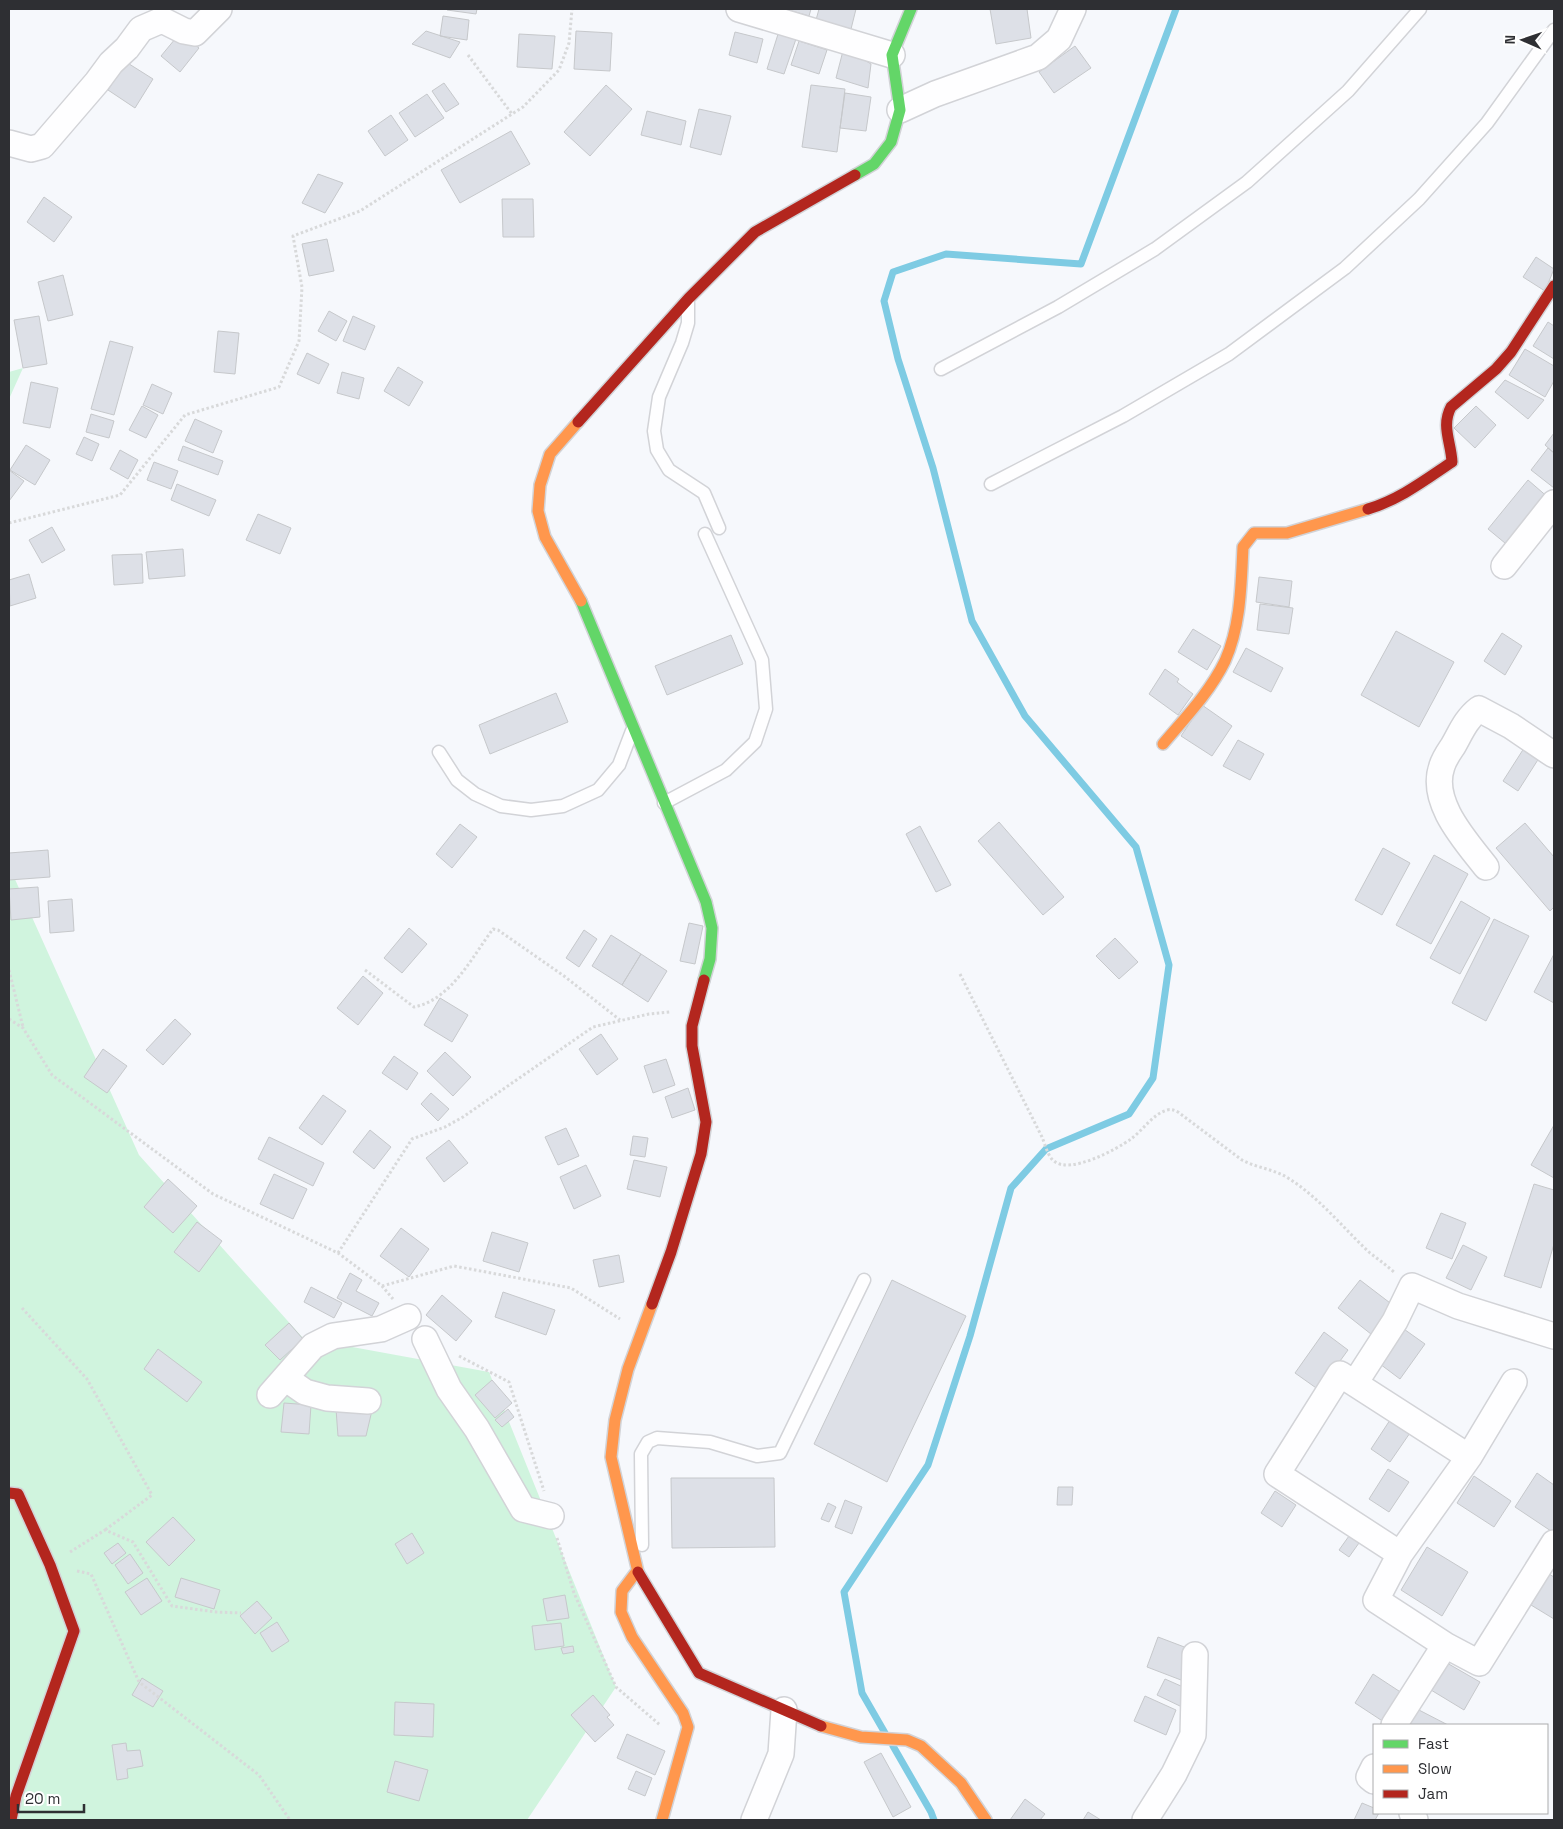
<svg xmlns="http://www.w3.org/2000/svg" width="1563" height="1829" viewBox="0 0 1563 1829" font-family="'Space Grotesk',sans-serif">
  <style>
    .green { fill: #d0f4de }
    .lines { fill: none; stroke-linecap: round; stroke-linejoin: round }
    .stream { stroke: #7ecbe3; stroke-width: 7 }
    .building { fill: #dde0e7; stroke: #c6c8cb }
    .lane-casing { stroke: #d2d3d7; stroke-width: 15 }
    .street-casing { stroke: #d2d3d7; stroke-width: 28 }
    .fast-casing { stroke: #d2d3d7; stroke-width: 14 }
    .slow-casing { stroke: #d2d3d7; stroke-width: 14 }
    .jam-casing { stroke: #d2d3d7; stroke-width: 14 }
    .path { stroke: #d8d9da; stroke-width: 3; stroke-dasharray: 2.5 2.5; stroke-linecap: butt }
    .lane { stroke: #fefeff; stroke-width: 12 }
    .street { stroke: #fefeff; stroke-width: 25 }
    .fast { stroke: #63d668; stroke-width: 11 }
    .slow { stroke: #ff974d; stroke-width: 11 }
    .jam { stroke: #b3261e; stroke-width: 11 }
  </style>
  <rect width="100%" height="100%" fill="#f6f8fc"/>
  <path class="green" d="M23 368 9 399V372Z
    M9 866 139 1155 303 1338 489 1372 616 1687 527 1820H9Z"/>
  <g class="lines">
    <path class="stream" d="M885 1733 862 1693 844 1592 928 1465 970 1336 1011 1188 1046 1149 1129 1114 1153 1078 1169 965 1136 847 1025 716 972 621 933 468 898 359 884 301 893 272 946 254 1081 264 1176 9
      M893 1746 931 1812 934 1820"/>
  </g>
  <path class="building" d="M447 9H477L476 14 447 10Z
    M785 9H811L809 16Z
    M819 9H856L851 29 816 20Z
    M990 9H1027L1031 38 996 44Z
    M443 16 469 20 467 40 440 36Z
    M426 31 460 42 450 58 412 44Z
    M576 31 612 33 610 71 574 69Z
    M779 31 797 36 784 74 767 69Z
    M735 32 763 39 757 63 729 55Z
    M180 33 199 48 180 72 161 56Z
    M519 34 555 36 552 69 517 67Z
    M799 41 827 50 819 74 791 65Z
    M1075 46 1091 68 1054 93 1039 72Z
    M844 47 871 64 868 88 836 78Z
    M126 62 153 79 135 108 108 90Z
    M444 83 459 104 446 112 432 91Z
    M606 85 632 109 590 156 564 132Z
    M811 85 845 89 837 152 802 147Z
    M845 93 871 97 866 131 840 128Z
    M427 94 444 118 415 137 399 113Z
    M699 109 731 116 721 155 690 147Z
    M647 111 686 121 681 145 641 135Z
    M391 115 408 140 385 156 368 131Z
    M511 131 530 164 460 203 441 170Z
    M318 174 343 183 325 213 302 203Z
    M44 197 72 217 54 242 27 222Z
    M502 199H533L534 237H503Z
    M327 239 334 271 309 276 302 244Z
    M1536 257 1554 269 1545 291 1523 277Z
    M63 275 73 315 48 321 38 282Z
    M329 311 347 321 336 341 318 331Z
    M39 316 47 364 23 368 14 320Z
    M353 316 375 326 365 350 343 341Z
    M1548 322 1554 326V359L1533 346Z
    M218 331 239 333 235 374 214 372Z
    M110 341 133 347 114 415 91 409Z
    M1525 349 1554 366V381L1545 397 1509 375Z
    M307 353 329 364 319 384 297 374Z
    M398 367 423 382 409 406 384 391Z
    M342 372 364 378 359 399 337 393Z
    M1505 380 1544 400 1528 419 1495 392Z
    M31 382 58 388 50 428 23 423Z
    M152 384 172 393 163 414 143 405Z
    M142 406 158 415 146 438 129 430Z
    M1476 406 1496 425 1475 448 1454 428Z
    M91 414 114 421 109 438 86 432Z
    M195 419 222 431 213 453 185 441Z
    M1554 433V453L1545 445Z
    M84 437 99 444 92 461 76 454Z
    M26 445 50 460 35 485 10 470Z
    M183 446 223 461 218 475 178 460Z
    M1548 448 1554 453V488L1531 470Z
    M120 450 138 460 128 479 110 469Z
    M154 462 178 471 171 489 147 480Z
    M9 470 24 481 9 501Z
    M1528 480 1550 499 1511 548 1488 529Z
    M177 484 216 500 209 516 171 500Z
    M258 514 291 528 280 554 246 540Z
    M52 527 65 550 42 563 29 540Z
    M183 549 185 576 149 579 146 552Z
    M142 554 143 583 114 585 112 555Z
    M29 574 36 598 10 606 9 580Z
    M1259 577 1292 581 1289 607 1256 602Z
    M1260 604 1293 608 1289 634 1257 630Z
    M1193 629 1221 646 1207 670 1178 652Z
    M1396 631 1454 662 1419 727 1361 695Z
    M1502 633 1522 646 1505 675 1484 661Z
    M731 635 743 664 667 695 655 666Z
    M1246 648 1283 668 1271 692 1233 672Z
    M1165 669 1179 679 1177 682 1193 694 1178 715 1149 694Z
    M556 693 568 722 490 754 479 725Z
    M1202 705 1232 726 1212 756 1181 736Z
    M1238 740 1264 754 1250 780 1223 766Z
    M1526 745 1541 755 1518 791 1503 781Z
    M999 822 1064 897 1043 915 978 841Z
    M1525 823 1554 857V907L1550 911 1496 848Z
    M460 824 477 837 452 868 436 854Z
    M920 826 951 885 936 892 906 834Z
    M1383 848 1410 863 1382 915 1355 900Z
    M48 850 50 877 9 880V853Z
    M1434 855 1468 874 1431 944 1396 925Z
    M38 887 40 917 11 920 9 889Z
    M72 899 74 931 50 933 48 901Z
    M1461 901 1490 918 1460 974 1430 958Z
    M1494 919 1529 936 1486 1021 1452 1003Z
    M689 923 703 926 695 964 680 961Z
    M409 928 427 944 402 973 384 958Z
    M584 930 597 939 579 967 566 958Z
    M611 935 641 954 622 985 592 966Z
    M1115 938 1138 962 1119 979 1096 956Z
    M641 954 667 971 648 1002 622 985Z
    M1554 954V1003L1534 992Z
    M363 976 383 993 358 1025 337 1008Z
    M440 998 468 1015 452 1042 424 1025Z
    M175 1019 191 1034 163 1065 146 1050Z
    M601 1034 618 1059 597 1075 579 1049Z
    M103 1049 127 1066 107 1093 84 1077Z
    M445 1052 471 1077 453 1096 427 1071Z
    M394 1056 418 1073 407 1090 382 1073Z
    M666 1059 675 1085 653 1093 644 1066Z
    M688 1088 695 1110 672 1118 665 1097Z
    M431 1093 449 1109 438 1121 421 1104Z
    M323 1095 346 1111 322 1145 299 1128Z
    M1554 1125V1178L1531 1165Z
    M566 1128 579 1156 558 1165 545 1137Z
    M370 1130 391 1147 374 1169 353 1152Z
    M633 1136 648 1138 645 1157 630 1155Z
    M269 1137 324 1163 313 1186 258 1159Z
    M449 1140 468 1163 444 1182 426 1158Z
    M634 1160 667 1167 660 1197 627 1189Z
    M586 1165 601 1196 574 1209 560 1177Z
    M274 1174 307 1189 293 1219 260 1204Z
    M168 1179 197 1206 173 1233 144 1207Z
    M1534 1184 1554 1190V1244L1541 1288 1504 1276Z
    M1441 1213 1466 1223 1452 1259 1426 1248Z
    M197 1222 222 1241 199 1272 174 1252Z
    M401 1228 429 1249 409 1277 380 1256Z
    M492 1232 528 1243 519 1272 483 1261Z
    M1463 1245 1487 1257 1471 1290 1446 1278Z
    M619 1255 624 1282 599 1287 593 1260Z
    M350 1273 362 1280 356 1291 379 1303 372 1316 337 1298Z
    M892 1280 966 1316 887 1482 814 1444Z
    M1360 1280 1398 1309 1376 1338 1338 1308Z
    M311 1287 342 1303 334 1318 304 1302Z
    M503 1292 555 1310 546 1335 495 1317Z
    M442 1295 472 1321 456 1341 426 1315Z
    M289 1323 303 1339 280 1360 265 1345Z
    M1401 1327 1425 1344 1400 1379 1376 1361Z
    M1324 1332 1348 1350 1319 1390 1295 1373Z
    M158 1349 202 1382 187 1402 144 1369Z
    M492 1380 512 1403 495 1418 475 1395Z
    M284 1403 311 1405 309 1434 281 1432Z
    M373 1406 366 1436H338L336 1409Z
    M508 1409 514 1417 502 1427 495 1420Z
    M1392 1417 1412 1430 1390 1462 1371 1449Z
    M1388 1469 1409 1482 1389 1512 1369 1499Z
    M1537 1473 1554 1485V1533L1515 1507Z
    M1474 1476 1511 1501 1494 1527 1457 1503Z
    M671 1478H774L775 1547 672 1548Z
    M1058 1487H1073L1072 1505H1057Z
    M1275 1491 1296 1505 1282 1527 1261 1513Z
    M845 1500 862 1507 852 1534 835 1527Z
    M828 1503 836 1507 829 1522 821 1519Z
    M173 1517 195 1540 169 1566 146 1542Z
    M412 1533 424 1553 407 1564 395 1544Z
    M1349 1536 1359 1543 1349 1557 1339 1550Z
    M118 1543 126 1553 112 1564 104 1553Z
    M1427 1547 1468 1572 1442 1616 1401 1590Z
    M130 1554 143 1573 128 1584 115 1565Z
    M1549 1574 1554 1577V1619L1531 1605Z
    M147 1578 162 1601 141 1615 125 1592Z
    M181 1578 220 1590 214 1609 175 1597Z
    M565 1595 569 1618 547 1621 543 1599Z
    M257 1601 272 1618 255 1634 240 1616Z
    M277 1622 289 1641 272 1652 260 1633Z
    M561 1623 564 1646 535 1650 532 1626Z
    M1158 1637 1187 1648 1182 1661 1188 1663 1181 1680 1147 1667Z
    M573 1646 574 1652 563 1654 561 1648Z
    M1447 1663 1480 1682 1464 1710 1431 1690Z
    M1373 1674 1405 1695 1387 1724 1355 1703Z
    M142 1678 163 1691 153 1707 132 1695Z
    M1165 1679 1190 1690 1182 1707 1157 1695Z
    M593 1695 610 1715 607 1717 614 1725 595 1742 571 1715Z
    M1145 1696 1176 1710 1166 1735 1134 1721Z
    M395 1702 434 1704 433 1737 394 1735Z
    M1417 1709 1448 1725H1409Z
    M627 1734 665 1751 655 1775 617 1758Z
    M126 1743 127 1751 140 1750 143 1766 127 1769 128 1778 117 1780 112 1745Z
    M881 1753 911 1807 893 1817 864 1762Z
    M395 1761 428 1770 419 1801 387 1792Z
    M636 1771 652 1778 645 1796 628 1789Z
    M1025 1799 1045 1814 1040 1820H1010Z
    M1362 1803 1374 1808V1813H1379L1375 1820H1354Z
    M1088 1812 1101 1820H1083Z"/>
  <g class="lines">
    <g class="lane-casing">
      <path id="lane" d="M688 303V323L682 343 659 397 654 431 657 450 669 470 704 493 719 528
        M941 369 1058 307 1155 249 1247 182 1348 91 1420 9
        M991 484 1123 416 1229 354 1345 268 1419 199 1487 123 1554 30
        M439 752 457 780 475 794 501 806 531 810 563 806 598 790 619 765 632 731
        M664 803 726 770 755 742 766 709 762 660 705 534
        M642 1545 641 1454 648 1442 657 1438 710 1442 757 1456 780 1453 864 1280"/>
    </g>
    <g class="street-casing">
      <path id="street" d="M739 9 892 55
        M900 110 935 94 1038 57 1059 39 1073 9
        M9 143 31 149 42 146 97 82 111 63 127 48 141 29 162 20 184 31 195 33 219 9
        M1504 566 1554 503
        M1486 867C1466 841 1429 802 1442 766 1444 759 1449 752 1453 746 1461 732 1466 719 1479 709L1511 726 1554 755
        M425 1339 449 1389 477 1429 523 1509 551 1516
        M285 1378 305 1392 327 1398 368 1401
        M1355 1383 1395 1321 1412 1286 1458 1306 1554 1336
        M270 1395 313 1346 333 1336 381 1329 408 1317
        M1400 1554 1277 1474 1340 1374 1469 1457
        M1445 1645 1376 1600 1400 1554 1469 1457 1514 1382
        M1394 1725 1445 1645 1479 1663 1554 1543
        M1374 1767 1369 1777 1374 1781
        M1412 1813 1415 1820
        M754 1820 781 1754 784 1710
        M1145 1820 1174 1774 1193 1735 1195 1655"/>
    </g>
    <g class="fast-casing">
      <path id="fast" d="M855 175 874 164 891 142 900 110 892 55 911 9
        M581 601 706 902 712 928 710 959 704 980"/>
    </g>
    <g class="slow-casing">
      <path id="slow" d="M578 422 550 454 540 485 538 511 545 537 581 601
        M1163 744C1185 718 1210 692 1225 661 1241 625 1241 585 1243 547L1254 533H1287L1368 509
        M637 1571 622 1591 621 1612 632 1637 683 1713 688 1727 662 1820
        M638 1572 611 1457 615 1420 628 1369 652 1304
        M821 1726 861 1737 907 1740 921 1746 961 1783 986 1820"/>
    </g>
    <g class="jam-casing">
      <path id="jam" d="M578 422 689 298 755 232 855 175
        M1368 509C1399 500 1425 480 1452 462 1451 442 1441 426 1451 407L1496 369 1511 352 1554 286
        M652 1304 671 1252 701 1154 706 1122 692 1046V1026L704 980
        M9 1493 18 1494 50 1565 74 1631 16 1796 11 1820
        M638 1572 699 1673 821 1726"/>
    </g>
    <path class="path" d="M468 55 512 114
      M9 523 120 495 185 415 279 387 299 341 302 287 293 236 360 211 523 107 559 70 569 43 572 9
      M9 970 23 1027
      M365 970 414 1007C451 1000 472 957 493 929L498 930 564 976 620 1020
      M960 974 1042 1137C1045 1144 1048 1157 1054 1161 1070 1175 1117 1149 1131 1139 1143 1130 1153 1114 1167 1110 1171 1109 1174 1110 1178 1112L1242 1160C1257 1168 1274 1169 1288 1178 1320 1198 1343 1228 1370 1253 1378 1259 1386 1265 1394 1272
      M9 1019 23 1028 52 1075 213 1194 338 1253 382 1286 393 1299
      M338 1253 412 1139 445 1127 463 1117 593 1027 649 1014 670 1012
      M382 1286 454 1266 571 1288 620 1319
      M22 1308 87 1379 152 1495 105 1530
      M459 1356 509 1382 544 1491
      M557 1538 574 1593 616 1687 660 1725
      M70 1552 105 1530 133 1542 172 1606 216 1612 241 1613
      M77 1571 91 1574 139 1682 259 1775 290 1820"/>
    <use href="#lane" class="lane"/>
    <use href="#street" class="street"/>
    <use href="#fast" class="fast"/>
    <use href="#slow" class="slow"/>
    <use href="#jam" class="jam"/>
  </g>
  <rect width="1563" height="1829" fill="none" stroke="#2e2f33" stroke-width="20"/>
  <rect x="1373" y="1724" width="175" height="90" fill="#ffffff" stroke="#abacad"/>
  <rect x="1383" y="1740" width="25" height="8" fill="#63d668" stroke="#abacad"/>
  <text x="1418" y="1749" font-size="15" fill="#2e2f33">Fast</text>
  <rect x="1383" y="1765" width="25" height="8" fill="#ff974d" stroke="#abacad"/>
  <text x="1418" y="1774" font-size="15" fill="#2e2f33">Slow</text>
  <rect x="1383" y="1790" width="25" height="8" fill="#b3261e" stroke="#abacad"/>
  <text x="1418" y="1799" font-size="15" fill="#2e2f33">Jam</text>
  <g transform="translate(1523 40) rotate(272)" stroke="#ffffff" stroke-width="4" paint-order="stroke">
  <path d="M0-4L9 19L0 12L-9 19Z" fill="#2e2f33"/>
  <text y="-8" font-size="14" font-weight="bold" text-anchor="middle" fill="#2e2f33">N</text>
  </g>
  <path d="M18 1804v8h66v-8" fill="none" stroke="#2e2f33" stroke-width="2.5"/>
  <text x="25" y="1804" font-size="15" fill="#2e2f33" stroke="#ffffff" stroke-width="4" paint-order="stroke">20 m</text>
</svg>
